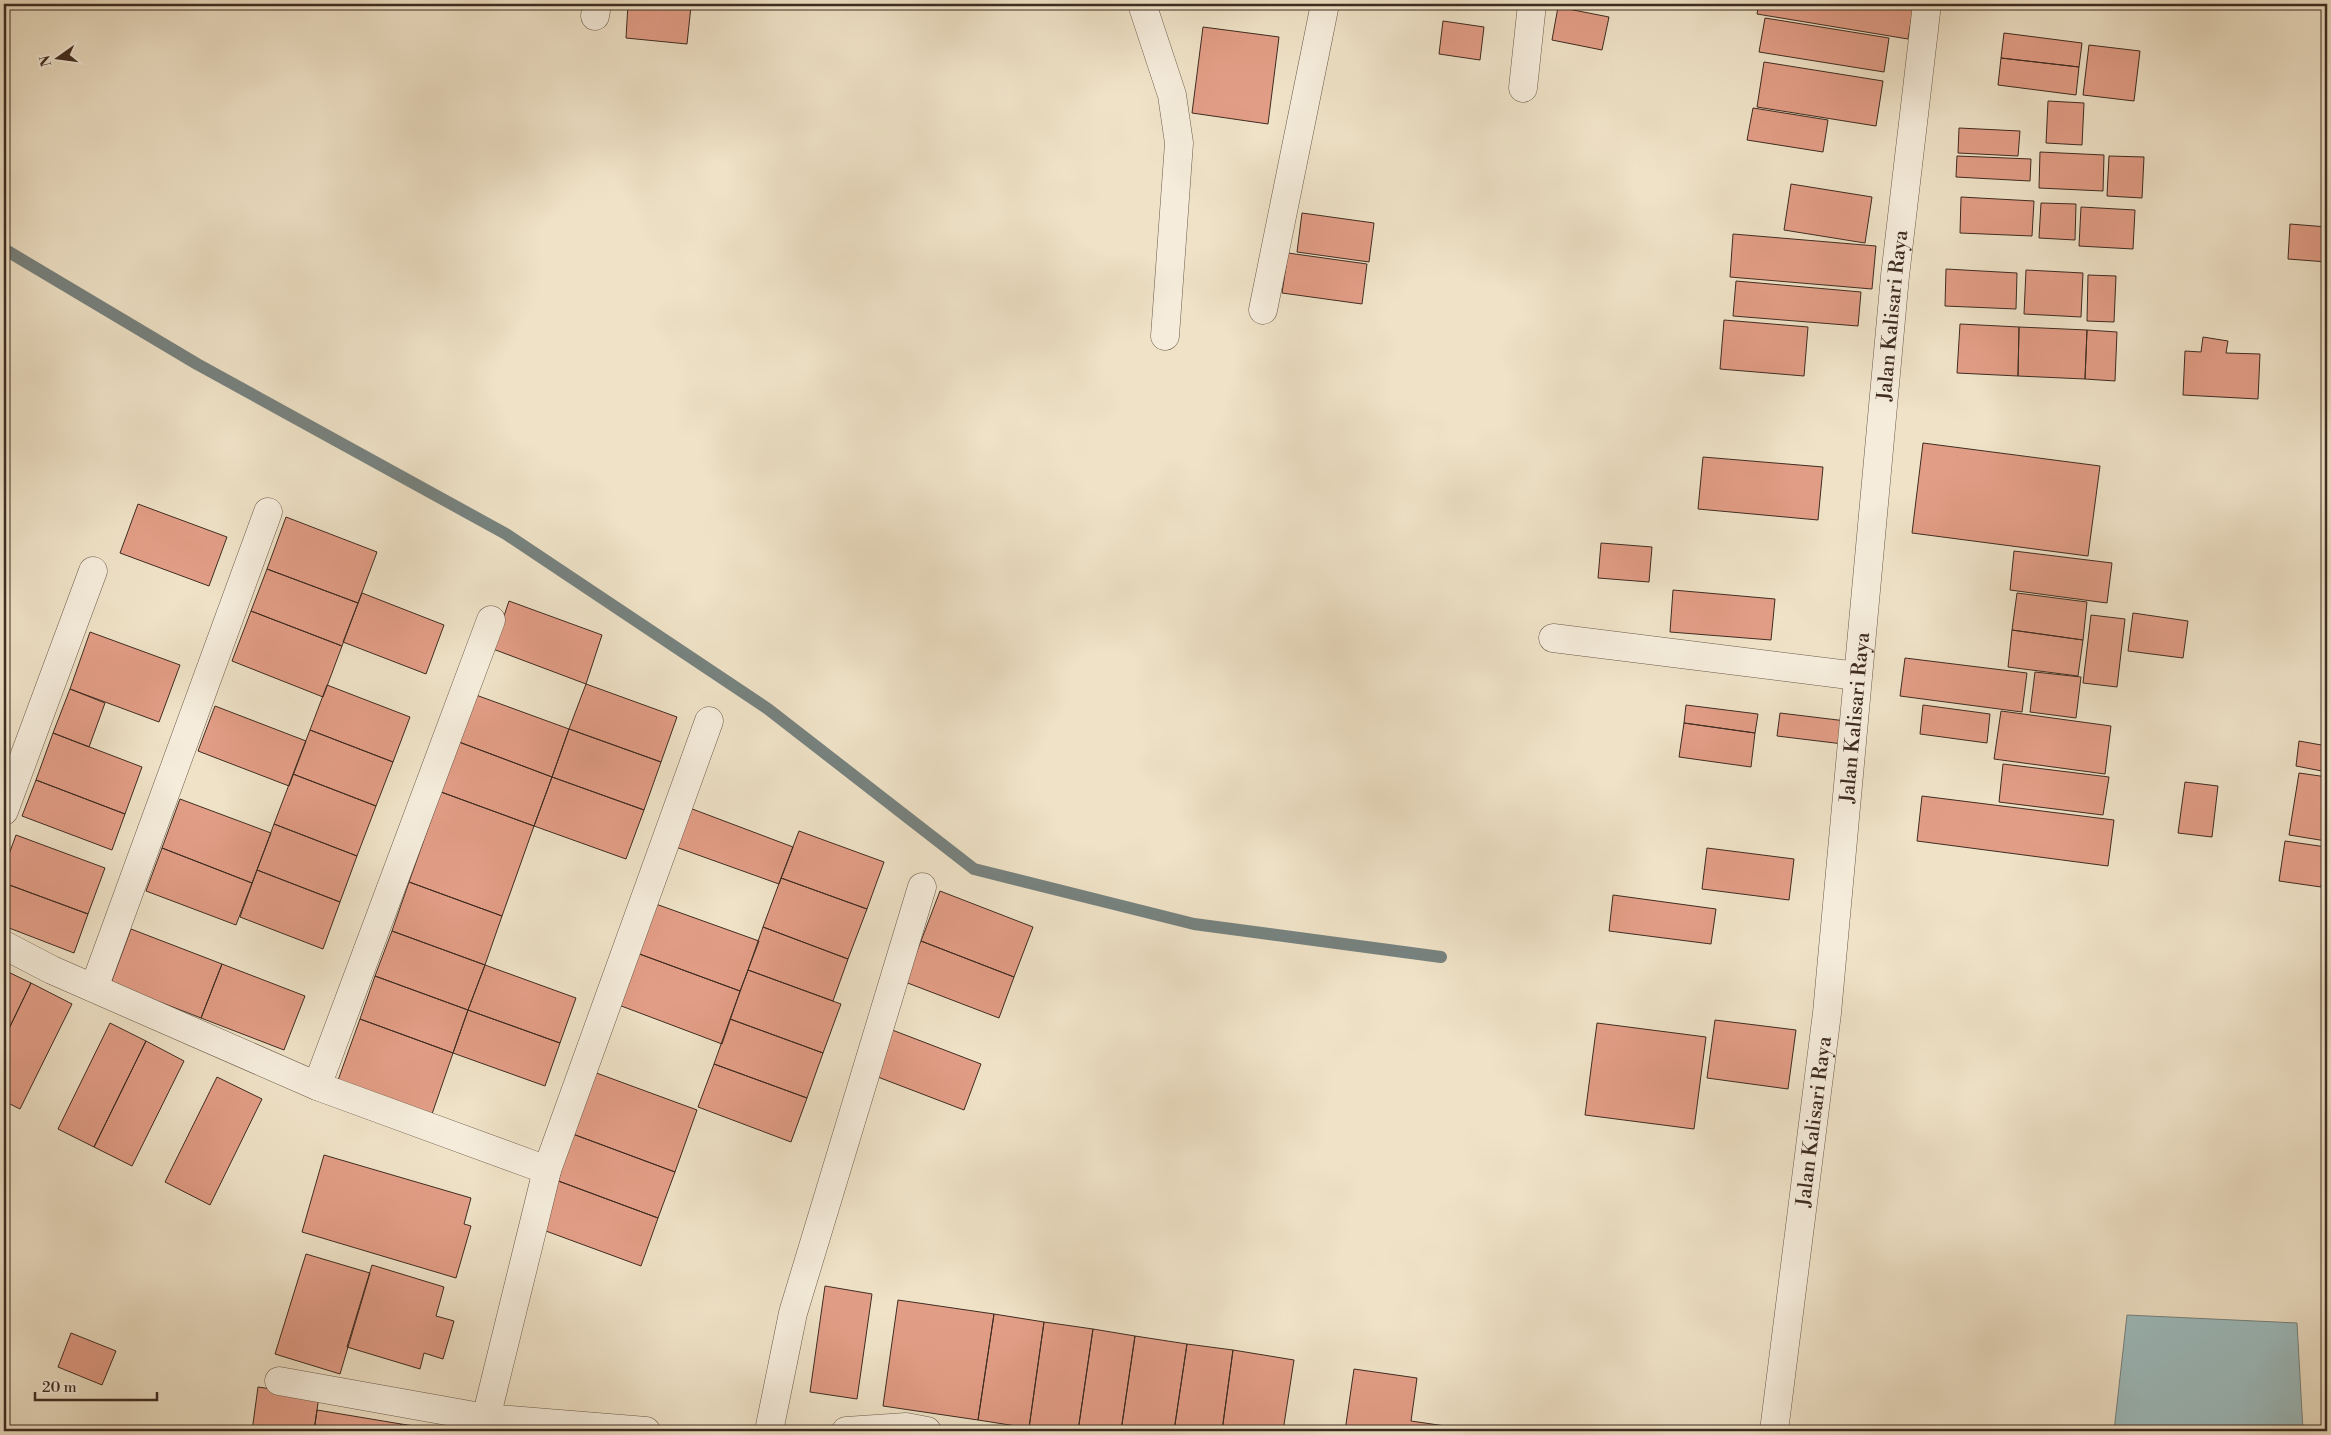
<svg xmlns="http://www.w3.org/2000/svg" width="2331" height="1435" viewBox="0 0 2331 1435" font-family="'Libre Bodoni',serif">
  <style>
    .water { fill: #9dbcbe; stroke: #77827f }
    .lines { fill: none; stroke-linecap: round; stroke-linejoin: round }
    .stream { stroke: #77827f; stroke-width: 12 }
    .building { fill: #e29d86; stroke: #3f2c21 }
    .minor-casing { stroke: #6b5a4a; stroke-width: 29 }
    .minor { stroke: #f5ecdb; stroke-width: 28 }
    .labels { text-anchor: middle; stroke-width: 5; stroke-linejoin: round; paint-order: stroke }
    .street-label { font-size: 20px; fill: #3f2c21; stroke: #f5ecdb }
  </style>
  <rect width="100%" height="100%" fill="#efe2c7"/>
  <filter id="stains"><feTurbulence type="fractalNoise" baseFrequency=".004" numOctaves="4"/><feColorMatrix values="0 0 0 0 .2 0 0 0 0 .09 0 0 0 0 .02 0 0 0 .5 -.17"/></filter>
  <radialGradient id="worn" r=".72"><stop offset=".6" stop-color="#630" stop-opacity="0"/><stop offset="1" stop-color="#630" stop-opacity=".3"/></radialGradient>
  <path class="water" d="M2127 1315 2297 1323 2303 1431H2114Z"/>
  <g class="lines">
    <path class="stream" d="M4 249 197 364 506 534 768 709 974 869 1194 924 1441 957"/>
  </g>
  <path class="building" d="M628 4 691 6 687 44 626 38Z
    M1759 4H1914L1908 39 1757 14Z
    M1558 7 1609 17 1602 50 1552 40Z
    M1765 18 1889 38 1884 72 1759 52Z
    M1443 21 1484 27 1480 60 1439 54Z
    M1203 27 1279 37 1268 124 1192 113Z
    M2004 33 2082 43 2079 67 2001 58Z
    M2089 45 2140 51 2134 101 2083 95Z
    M2001 58 2079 67 2076 95 1998 85Z
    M1764 62 1883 81 1876 126 1757 107Z
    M2048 101 2084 103 2082 145 2046 143Z
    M1753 108 1828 120 1823 152 1747 140Z
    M1959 128 2020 131 2018 156 1958 153Z
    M2040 152 2104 155 2103 191 2039 188Z
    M1957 156 2031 159 2030 181 1956 177Z
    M2109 156 2144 157 2142 198 2107 196Z
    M1791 184 1872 197 1865 243 1784 230Z
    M1961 197 2034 201 2032 236 1960 233Z
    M2041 203 2076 204 2075 240 2039 238Z
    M2081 207 2135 210 2133 249 2079 246Z
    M1302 213 1374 223 1369 262 1297 252Z
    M2290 224 2327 227V262L2288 259Z
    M1733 234 1876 246 1872 289 1730 277Z
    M1288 253 1367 264 1362 304 1282 293Z
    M1946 269 2017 273 2016 309 1945 306Z
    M2026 270 2083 273 2081 317 2024 314Z
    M2088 275 2116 276 2114 322 2087 321Z
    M1736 281 1861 292 1858 326 1733 316Z
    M1724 320 1808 327 1804 376 1720 369Z
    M1960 324 2019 327 2018 376 1957 373Z
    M2019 327 2087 330 2085 379 2018 376Z
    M2087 330 2117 332 2115 381 2085 379Z
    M2203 337 2228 341 2226 353 2260 354 2258 399 2183 395 2185 351 2201 352Z
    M1923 443 2100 466 2088 556 1912 533Z
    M1703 457 1823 467 1818 520 1698 509Z
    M138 504 227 537 209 586 120 553Z
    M286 517 377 552 358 603 267 569Z
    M1601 543 1652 547 1649 582 1598 578Z
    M2014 551 2112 563 2107 603 2010 590Z
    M267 569 358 603 342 646 251 611Z
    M1673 590 1775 599 1771 640 1670 632Z
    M362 593 444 625 426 674 343 642Z
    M2017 593 2087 602 2083 640 2012 630Z
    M509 601 602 635 586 684 493 649Z
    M251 611 342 646 323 697 232 661Z
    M2133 613 2188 621 2183 658 2128 651Z
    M2091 615 2125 619 2117 687 2083 683Z
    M2012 630 2083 640 2078 676 2008 667Z
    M90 632 180 665 159 722 70 689Z
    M1905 658 2027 673 2022 712 1900 696Z
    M2035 672 2081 677 2076 718 2030 712Z
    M586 684 677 717 661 762 569 729Z
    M327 685 410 717 393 762 310 730Z
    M70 689 105 703 89 747 53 733Z
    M476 695 569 729 552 777 459 742Z
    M1686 705 1758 714 1755 733 1684 723Z
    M1923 705 1990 714 1987 743 1920 734Z
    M215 706 306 741 289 786 198 751Z
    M2001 711 2111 726 2105 774 1994 759Z
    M1780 713 1846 721 1843 744 1777 736Z
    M1684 723 1755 733 1751 767 1679 757Z
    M569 729 661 762 644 810 552 777Z
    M310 730 393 762 376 806 293 774Z
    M53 733 142 767 125 814 36 780Z
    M2299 741 2327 746V772L2296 766Z
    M459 742 552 777 534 826 441 792Z
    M2003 764 2109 777 2103 815 1999 802Z
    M2299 773 2327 777 2326 841 2289 835Z
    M293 774 376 806 357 856 274 824Z
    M552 777 644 810 626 859 534 826Z
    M36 780 125 814 112 850 22 816Z
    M2185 782 2218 786 2212 837 2178 833Z
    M441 792 534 826 502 916 409 882Z
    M1922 796 2114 820 2108 866 1917 841Z
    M180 799 271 833 252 883 162 848Z
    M687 807 793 847 779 884 673 846Z
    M274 824 357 856 340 902 257 870Z
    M799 831 884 862 867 909 781 878Z
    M16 835 105 868 88 914 4 883V868Z
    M2285 841 2326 847 2321 887 2279 881Z
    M162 848 252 883 236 925 146 891Z
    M1707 848 1794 859 1789 900 1702 889Z
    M257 870 340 902 323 949 240 917Z
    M781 878 867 909 848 959 763 927Z
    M409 882 502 916 485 965 392 931Z
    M4 883 88 914 74 953 4 926Z
    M940 891 1033 927 1014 977 921 941Z
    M1613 895 1716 909 1711 944 1609 931Z
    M653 903 759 941 740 991 634 952Z
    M763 927 848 959 833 1001 748 970Z
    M131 929 222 964 201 1018 111 983Z
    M392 931 485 965 468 1010 375 976Z
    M921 941 1014 977 999 1018 905 982Z
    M634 952 740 991 722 1044 616 1004Z
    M222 964 305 996 284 1050 201 1018Z
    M485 965 576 998 560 1043 468 1010Z
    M4 970 31 983 4 1039Z
    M748 970 841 1004 823 1053 730 1019Z
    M375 976 468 1010 453 1053 360 1019Z
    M31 983 72 1004 20 1109 4 1101V1039Z
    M468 1010 560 1043 545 1086 453 1053Z
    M360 1019 453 1053 431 1117 337 1083Z
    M730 1019 823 1053 807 1098 714 1064Z
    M1715 1020 1796 1030 1788 1089 1707 1078Z
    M110 1023 146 1041 94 1147 58 1129Z
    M1597 1023 1706 1037 1694 1129 1585 1115Z
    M887 1028 981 1064 964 1110 870 1074Z
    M146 1041 184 1061 132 1166 94 1147Z
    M714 1064 807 1098 791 1142 698 1107Z
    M591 1071 697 1110 675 1172 570 1133Z
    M217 1077 262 1099 210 1205 165 1182Z
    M570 1133 675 1172 658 1218 553 1179Z
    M324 1155 471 1198 464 1224 471 1226 456 1278 302 1232Z
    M553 1179 658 1218 641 1266 535 1227Z
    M306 1254 370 1273 340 1374 275 1354Z
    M372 1265 444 1287 436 1316 454 1321 443 1359 424 1353 420 1369 347 1347Z
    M825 1286 872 1294 857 1399 810 1392Z
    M898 1300 994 1314 978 1420 883 1406Z
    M994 1314 1044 1322 1029 1428 978 1420Z
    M1044 1322 1093 1329 1078 1431H1051L1029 1428Z
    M1093 1329 1135 1336 1121 1431H1078Z
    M71 1333 116 1351 102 1385 58 1367Z
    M1135 1336 1187 1344 1174 1431H1121Z
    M1187 1344 1233 1350 1222 1431H1174Z
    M1233 1350 1294 1360 1283 1431H1222Z
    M1354 1369 1417 1378 1411 1421 1466 1429V1431H1345Z
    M258 1387 319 1396 314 1431H252Z
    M317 1410 401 1424 400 1431H314Z
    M401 1424 449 1431H400Z"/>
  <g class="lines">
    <g class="minor-casing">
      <g id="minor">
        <path d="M1142 4 1172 95 1179 143 1165 336"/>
        <path d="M595 16 597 4"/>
        <path d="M1523 88 1532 4"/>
        <path d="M1263 310 1325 4"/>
        <path d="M1553 638 1857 676"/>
        <path d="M4 811 93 571"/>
        <path d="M4 945 52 970 317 1086 547 1170"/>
        <path d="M94 988 268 512"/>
        <path d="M317 1086 491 620"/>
        <path d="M279 1381 486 1418 646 1431"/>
        <path d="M486 1418 547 1170 709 721"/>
        <path d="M769 1431 793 1313 922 887"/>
        <path d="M846 1431 906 1427 927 1431"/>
        <path id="s1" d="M1774 1431 1827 1013 1895 276 1927 4"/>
      </g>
    </g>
    <use href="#minor" class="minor"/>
  </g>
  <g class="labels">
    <g class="street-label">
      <text dy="7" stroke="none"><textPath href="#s1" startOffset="1122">Jalan Kalisari Raya</textPath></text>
      <text dy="7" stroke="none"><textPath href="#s1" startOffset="718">Jalan Kalisari Raya</textPath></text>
      <text dy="7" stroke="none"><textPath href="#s1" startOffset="312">Jalan Kalisari Raya</textPath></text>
    </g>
  </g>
  <rect width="2331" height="1435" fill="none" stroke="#efe2c7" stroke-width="20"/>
  <rect x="5" y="5" width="2321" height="1425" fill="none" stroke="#3f2c21" stroke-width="2.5"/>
  <rect x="10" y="10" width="2311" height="1415" fill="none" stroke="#3f2c21"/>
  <g transform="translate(58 58) rotate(256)" stroke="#f5ecdb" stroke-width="4" paint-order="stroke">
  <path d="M0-4L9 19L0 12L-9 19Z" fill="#3f2c21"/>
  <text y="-8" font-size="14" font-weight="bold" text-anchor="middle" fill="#3f2c21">N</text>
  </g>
  <path d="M35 1392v8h122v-8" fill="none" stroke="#3f2c21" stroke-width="2.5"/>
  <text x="42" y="1392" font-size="15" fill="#3f2c21" stroke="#f5ecdb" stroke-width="4" paint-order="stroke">20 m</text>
  <rect width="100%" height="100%" filter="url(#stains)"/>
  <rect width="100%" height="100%" fill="url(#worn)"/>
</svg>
